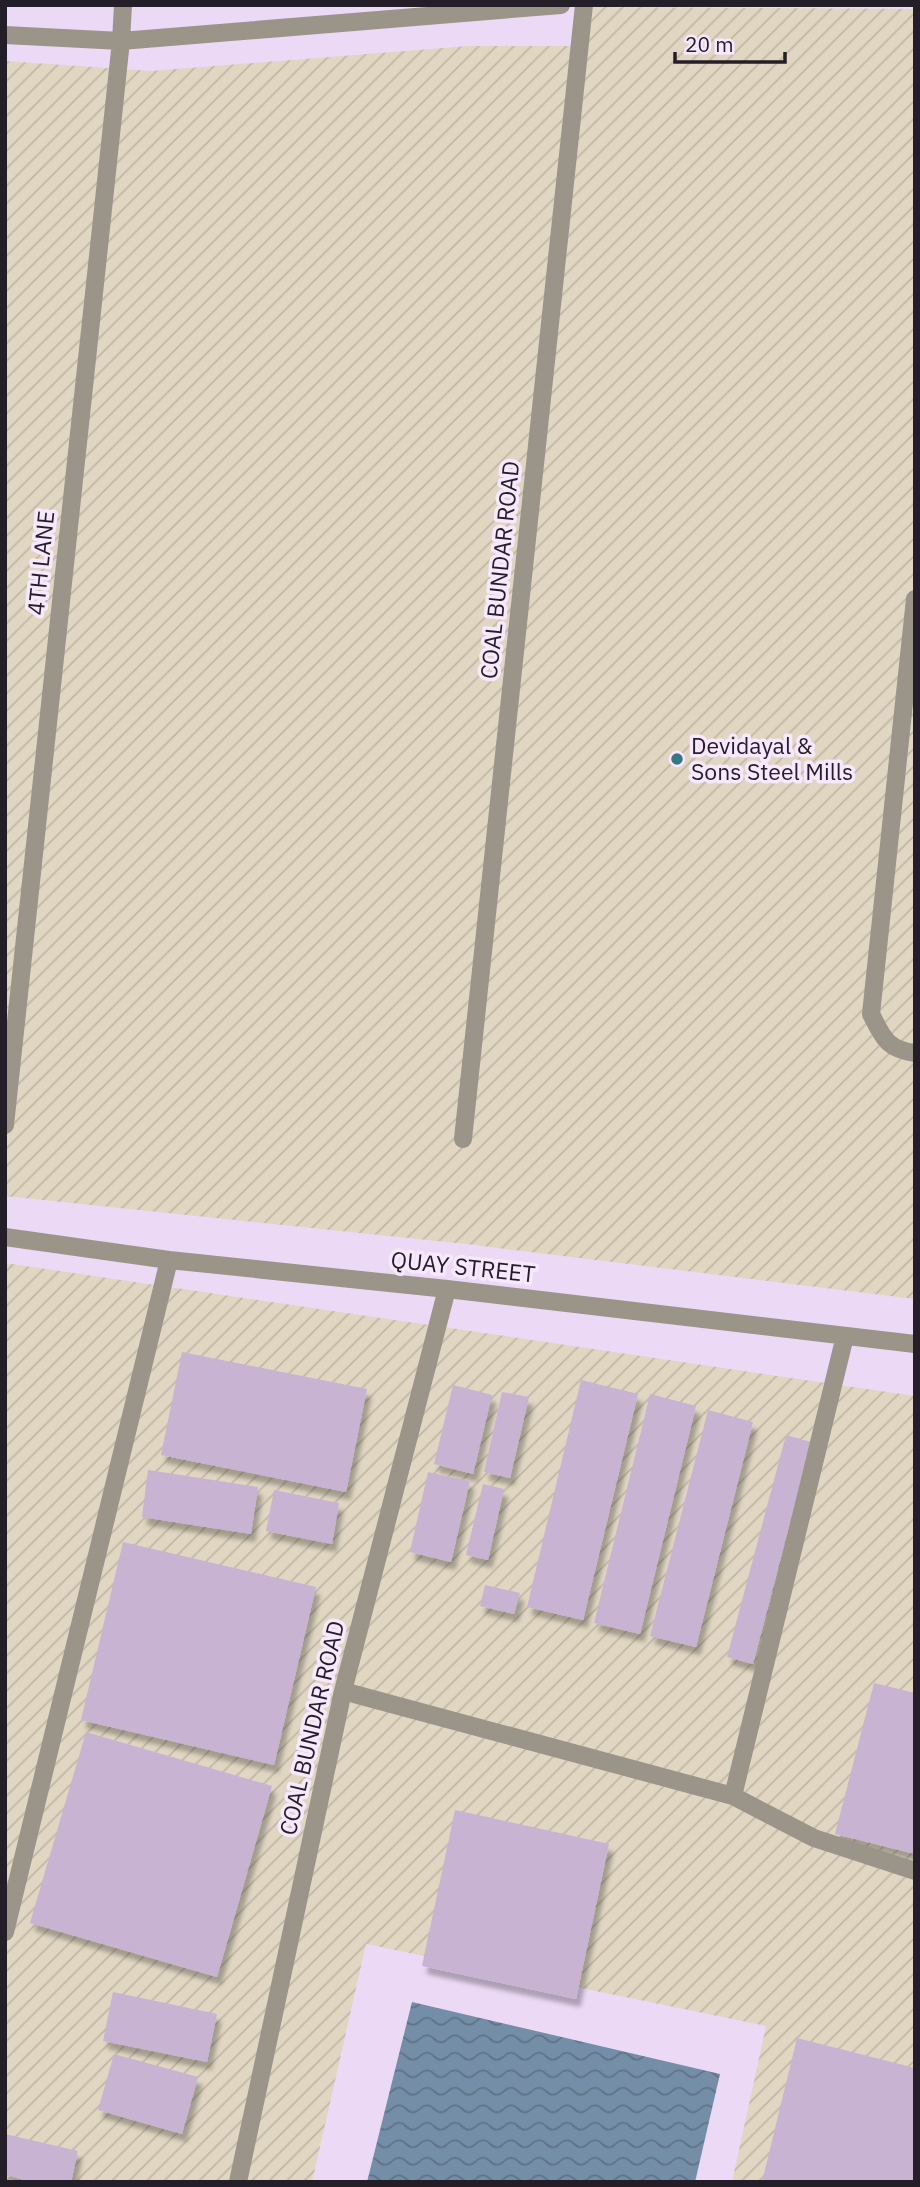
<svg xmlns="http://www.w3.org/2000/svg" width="920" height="2187" viewBox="0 0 920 2187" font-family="'IBM Plex Sans',sans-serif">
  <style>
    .industrial { fill: url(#industrial-furrows) }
    .water { fill: url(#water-waves) }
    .building { fill: #c8b3d2; filter: url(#shadow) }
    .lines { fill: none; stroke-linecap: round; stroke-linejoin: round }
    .minor { stroke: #9b9488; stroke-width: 18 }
    .poi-dot { fill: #347887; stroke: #f7e8fe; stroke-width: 2.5 }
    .labels { text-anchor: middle; stroke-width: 7; stroke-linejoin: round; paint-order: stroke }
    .street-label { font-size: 23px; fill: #241e28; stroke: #f7e8fe }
    .poi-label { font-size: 23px; fill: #241e28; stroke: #f7e8fe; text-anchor: start }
  </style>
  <defs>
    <pattern id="industrial-furrows" width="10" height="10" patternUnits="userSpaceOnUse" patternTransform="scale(1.75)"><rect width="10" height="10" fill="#e0d6c1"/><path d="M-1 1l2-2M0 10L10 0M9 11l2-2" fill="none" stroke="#c0b7a6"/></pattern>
    <pattern id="water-waves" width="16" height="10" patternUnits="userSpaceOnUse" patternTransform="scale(1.75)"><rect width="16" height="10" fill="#748ea7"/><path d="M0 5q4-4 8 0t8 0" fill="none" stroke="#5f7388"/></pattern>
    <filter id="shadow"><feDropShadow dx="4.5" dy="8" stdDeviation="2" flood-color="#0004"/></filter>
  </defs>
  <rect width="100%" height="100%" fill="#ecd9f5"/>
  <path class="industrial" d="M593 7 915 9V1299L466 1244 5 1196V61L151 71 468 46H588Z
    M5 1263 915 1396V2182H732L766 2026 366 1944 312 2182H5Z"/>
  <path class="water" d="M412 2002 720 2074 695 2182H367Z"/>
  <path class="building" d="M182 1352 367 1389 346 1492 161 1455Z
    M581 1380 638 1394 583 1620 527 1607Z
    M453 1385 492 1395 473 1474 434 1464Z
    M502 1392 529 1397 510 1478 484 1472Z
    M650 1394 696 1406 640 1634 594 1623Z
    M708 1410 753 1422 696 1647 650 1636Z
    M786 1435 811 1442 753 1664 727 1657Z
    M148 1470 258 1487 251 1534 142 1517Z
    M428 1472 470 1481 451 1562 410 1552Z
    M483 1484 504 1489 488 1560 466 1555Z
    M274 1490 339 1503 332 1544 266 1531Z
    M123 1542 316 1587 274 1765 81 1720Z
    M485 1585 520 1593 514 1614 480 1606Z
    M874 1683 915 1693V1854L835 1834Z
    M86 1732 272 1786 217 1977 30 1923Z
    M455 1810 609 1844 576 1999 422 1966Z
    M113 1992 217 2014 207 2062 103 2041Z
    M797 2038 915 2068V2182H762Z
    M114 2054 198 2077 182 2134 98 2110Z
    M5 2134 78 2151 71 2182H33L5 2175Z"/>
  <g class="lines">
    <path class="minor" d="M5 35 121 41 561 5
      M915 599 871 1014C883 1037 886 1049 915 1053
      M5 1125 121 41 123 5
      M463 1139 584 5
      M5 1237 169 1260 447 1289 915 1344
      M343 1691 733 1796 814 1838 915 1871
      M733 1796 845 1336
      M5 1932 169 1260
      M238 2182 343 1691 447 1289"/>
  </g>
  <circle class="poi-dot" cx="677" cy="759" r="7"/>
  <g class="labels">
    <g class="street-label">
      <text transform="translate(41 563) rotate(-84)" y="8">4TH LANE</text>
      <text transform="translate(500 570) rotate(-84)" y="8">COAL BUNDAR ROAD</text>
      <text transform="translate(463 1267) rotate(6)" y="8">QUAY STREET</text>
      <text transform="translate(312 1728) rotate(-77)" y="8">COAL BUNDAR ROAD</text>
    </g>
    <g class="poi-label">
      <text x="691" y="754">Devidayal &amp;<tspan x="691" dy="26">Sons Steel Mills</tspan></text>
    </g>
  </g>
  <rect width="920" height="2187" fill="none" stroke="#241e28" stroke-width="14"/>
  <path d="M675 52v10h110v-10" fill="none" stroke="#241e28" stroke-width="3.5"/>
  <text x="685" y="52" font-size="21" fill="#241e28" stroke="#f7e8fe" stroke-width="5" paint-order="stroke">20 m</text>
</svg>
